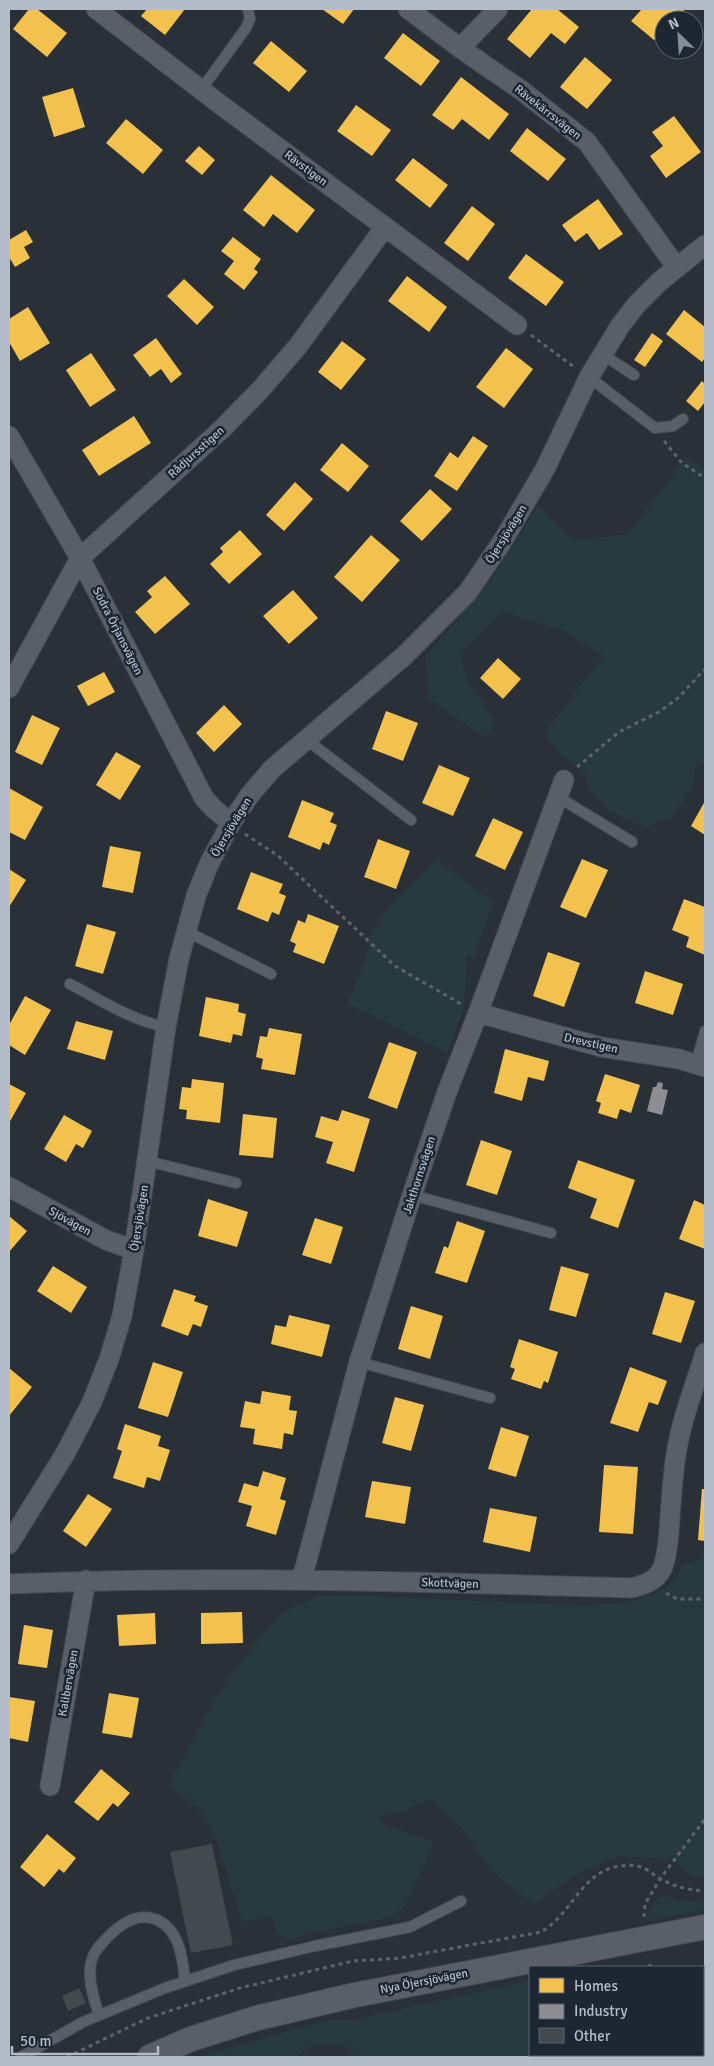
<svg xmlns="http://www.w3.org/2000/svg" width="714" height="2066" viewBox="0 0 714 2066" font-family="Signika,sans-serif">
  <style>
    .green { fill: #273a3e }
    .homes { fill: #f2c14e }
    .industry { fill: #8d8d92 }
    .building { fill: #444950 }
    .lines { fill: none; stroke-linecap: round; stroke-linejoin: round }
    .service-casing { stroke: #484c53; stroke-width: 12 }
    .minor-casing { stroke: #484c53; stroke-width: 21 }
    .tertiary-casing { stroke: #484c53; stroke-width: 26 }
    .path { stroke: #5d636a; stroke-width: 3; stroke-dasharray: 4 4; stroke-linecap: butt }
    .service { stroke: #5a5e66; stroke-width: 10 }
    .minor { stroke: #5a5e66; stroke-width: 19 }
    .tertiary { stroke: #5a5e66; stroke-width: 24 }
    .labels { text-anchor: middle; stroke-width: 5; stroke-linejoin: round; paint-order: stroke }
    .street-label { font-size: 12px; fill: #b4bcc9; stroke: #1d2633 }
  </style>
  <rect width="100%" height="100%" fill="#2a3038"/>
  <path class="green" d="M686 458 705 469V763L697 760 692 787 672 817 646 827 627 820 607 809 588 789 585 773 559 752 544 734 603 656 562 630 503 612 461 654 466 678 495 721 485 738 429 699 425 656 489 582 538 506 574 540 628 534Z
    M437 860 495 903 490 911 474 958 465 956 467 963 463 1012 447 1053 348 1004 368 951 371 933 393 902Z
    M705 1558V1877L694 1878 669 1856 666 1859 619 1856 574 1876 534 1905 490 1870 461 1827 430 1799 401 1813 379 1816 387 1826 434 1842 414 1888 402 1909 388 1918 325 1930 290 1939 278 1935 271 1917 242 1922 216 1838 198 1809 169 1784 217 1695 255 1644 283 1612 317 1596H377L587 1606C616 1603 654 1602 675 1579 678 1575 680 1569 682 1565Z
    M662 1895 685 1902 705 1901V1910L648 1921C648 1911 653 1899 662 1895Z
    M530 1981V2055H648L647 2057H357L344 2045H312L297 2057H206L219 2051 327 2020H351Z"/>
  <path class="homes" d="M29 9H37L67 33 47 57 13 29Z
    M147 9H185L165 35 141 16Z
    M322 9H354L343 24Z
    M532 9H557L579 27 565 44 551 33 530 58 507 39Z
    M642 9H682L695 20H664V27L654 40 631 21Z
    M403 33 440 61 421 86 384 58Z
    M271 41 307 71 289 92 253 63Z
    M585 57 612 80 587 109 560 87Z
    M461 77 509 114 489 140 462 119 453 130 432 115Z
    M73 88 85 127 54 137 42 97Z
    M356 105 391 130 372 156 337 131Z
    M674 116 701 152 666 178 650 156 663 146 652 132Z
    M126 119 163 150 143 174 106 143Z
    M527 128 566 159 548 181 510 151Z
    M199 146 215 160 202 175 185 161Z
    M413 158 448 185 430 208 395 180Z
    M271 175 315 210 297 233 273 214 264 227 243 210Z
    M598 199 623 234 599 250 587 233 575 242 562 225Z
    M472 206 495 224 468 261 444 243Z
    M26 230 33 242 24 247 30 258 15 267 9 257V240Z
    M233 237 261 259 254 269 258 272 244 290 224 274 234 261 221 251Z
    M526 254 564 282 546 306 508 278Z
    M407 276 447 307 429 332 388 301Z
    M184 279 214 307 197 325 167 296Z
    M28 307 50 343 20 361 9 342V319Z
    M684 310 705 327V358L702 362 666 334Z
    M652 333 663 341 645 367 634 360Z
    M156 338 182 374 171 383 161 369 150 377 133 355Z
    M342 341 366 359 341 390 318 372Z
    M506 348 533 369 504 408 476 387Z
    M91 353 116 390 90 407 66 370Z
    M702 381 705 384V402L698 411 686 401Z
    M134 416 151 443 99 476 82 450Z
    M473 436 488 446 457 491 434 476 450 452 458 458Z
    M342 443 369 466 348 492 320 470Z
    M295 482 313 499 284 531 266 515Z
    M430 489 452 509 422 541 400 521Z
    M240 530 262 554 229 584 210 564 223 552 220 548Z
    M371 535 400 560 362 602 334 577Z
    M165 576 190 604 155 634 135 612 152 597 147 591Z
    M293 590 318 618 289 644 263 616Z
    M498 658 521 679 503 699 480 678Z
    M104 672 115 692 88 706 77 686Z
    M224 705 242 724 214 752 196 733Z
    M386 711 418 723 403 761 372 749Z
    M32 715 60 728 42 765 15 752Z
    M116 752 141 766 120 800 96 785Z
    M439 765 470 778 453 816 422 803Z
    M9 788 43 807 25 840 9 832Z
    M302 800 334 813 330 822 337 825 329 845 323 842 320 850 288 837Z
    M705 801V835L691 826Z
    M493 818 523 832 505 870 475 856Z
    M378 839 410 851 396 889 364 877Z
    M110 846 141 852 133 893 102 887Z
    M582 859 608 870 586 918 560 907Z
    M9 869 26 880 9 907Z
    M251 872 283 884 279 893 286 896 279 915 272 912 268 922 237 909Z
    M684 899 705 907V955L686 947 689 937 672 930Z
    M308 914 339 926 324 964 293 952 296 944 290 941 298 920 305 923Z
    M87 924 116 932 103 974 75 966Z
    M548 952 580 963 564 1007 533 996Z
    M645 971 683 984 673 1015 635 1003Z
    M25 996 51 1010 25 1055 9 1045V1025Z
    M206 997 239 1004 238 1012 246 1014 242 1036 233 1034 231 1043 199 1036Z
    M76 1021 113 1031 105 1060 67 1049Z
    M269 1028 302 1034 295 1075 261 1069 263 1059 256 1057 260 1036 267 1037Z
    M389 1042 417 1052 397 1109 368 1098Z
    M505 1049 549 1061 544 1081 528 1077 522 1101 494 1093Z
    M605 1074 640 1085 631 1113 620 1109 617 1119 598 1113 601 1103 596 1101Z
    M192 1079 224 1083 220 1123 186 1119 187 1110 179 1109 182 1087 191 1088Z
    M9 1084 26 1093 9 1123Z
    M342 1110 370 1119 354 1172 326 1163 333 1142 315 1137 321 1116 338 1121Z
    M243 1114 277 1118 273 1158 239 1155Z
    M64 1115 92 1131 83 1148 76 1144 66 1162 44 1149Z
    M481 1140 512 1151 497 1195 466 1185Z
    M578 1160 635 1180 618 1228 590 1218 597 1199 568 1188Z
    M208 1199 248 1212 237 1247 198 1236Z
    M694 1200 705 1205V1249L679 1239Z
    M9 1216 27 1231 9 1252Z
    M315 1218 343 1227 331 1264 302 1255Z
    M457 1221 485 1231 467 1283 435 1273 444 1246 448 1248Z
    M53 1266 87 1287 71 1313 37 1291Z
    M561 1266 589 1274 576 1317 549 1310Z
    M174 1289 196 1296 194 1301 208 1306 201 1327 193 1324 188 1336 161 1326Z
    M665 1292 695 1301 681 1343 652 1334Z
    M411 1306 443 1316 430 1359 398 1349Z
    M289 1315 330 1325 322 1357 271 1344 275 1325 286 1327Z
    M519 1339 558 1352 548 1383 544 1381 541 1389 511 1379 515 1369 510 1367Z
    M153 1362 183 1372 168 1417 138 1408Z
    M630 1367 667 1381 658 1405 649 1402 638 1432 610 1423Z
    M9 1368 32 1387 9 1416Z
    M262 1391 291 1396 289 1410 297 1411 293 1435 284 1433 282 1449 253 1444 255 1429 240 1427 245 1401 260 1404Z
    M395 1397 424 1405 411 1451 382 1443Z
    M125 1424 161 1436 158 1446 170 1450 160 1481 147 1477 144 1488 113 1478 122 1451 117 1449Z
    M501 1427 529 1436 516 1477 488 1469Z
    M604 1465 638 1467 633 1534 599 1532Z
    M263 1471 286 1478 280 1499 286 1501 276 1535 246 1526 252 1506 238 1502 244 1483 258 1487Z
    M372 1481 411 1487 405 1524 365 1517Z
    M702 1489H705V1541L698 1540Z
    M88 1494 112 1509 86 1547 63 1531Z
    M490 1508 537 1517 530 1552 483 1542Z
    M242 1612 243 1643 201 1644V1613Z
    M155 1613 156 1644 119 1646 117 1615Z
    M24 1625 53 1630 47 1668 18 1664Z
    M109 1693 139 1698 132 1738 102 1733Z
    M9 1697 35 1701 28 1742 9 1738Z
    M101 1769 130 1793 118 1807 113 1803 98 1821 74 1802Z
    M47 1834 76 1858 64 1873 59 1869 44 1887 20 1867Z"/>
  <path class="industry" d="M658 1082 663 1083 662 1089 668 1090 662 1115 647 1111 653 1087H656Z"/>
  <path class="building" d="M212 1844 233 1945 191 1953 170 1852Z
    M79 1988 86 2003 68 2011 62 1996Z"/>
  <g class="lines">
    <g class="service-casing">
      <path id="service" d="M201 90 246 28 250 19 248 9
        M602 354 634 375
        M589 377 655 428 673 426 683 419
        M307 740 411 820
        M558 797 632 842
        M186 931 271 974
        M70 984C101 1000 132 1021 166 1027
        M696 1064 705 1031
        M147 1165 155 1163 236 1183
        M412 1195 551 1233
        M359 1362 490 1398
        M99 2015C94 2000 86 1975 92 1959 95 1949 106 1939 113 1932 143 1905 172 1917 181 1954 183 1963 184 1972 185 1981
        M21 2057 83 2022 165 1988 234 1965 315 1946 410 1927 461 1901"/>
    </g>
    <g class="minor-casing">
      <path id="minor" d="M96 9 217 102 517 325
        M408 9 460 48 521 90 587 142 677 268
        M460 48 498 9
        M9 436 80 558 204 798 214 809 231 823
        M9 688 80 558 223 428 261 389 298 346 385 227
        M478 1013 601 1047 679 1059 705 1067
        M9 1187 106 1240 134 1250
        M9 1544 65 1454 92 1402 109 1359 122 1316 134 1250 166 1027 179 959 196 896 209 864 231 823 249 796 272 769 404 656 468 592 502 542 545 469 589 377 620 326 637 304 659 282 705 245
        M302 1579 359 1362 412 1195 447 1092 478 1013 564 780
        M9 1584C216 1575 424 1582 631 1588 644 1585 656 1581 662 1569 667 1558 668 1543 669 1531 671 1506 672 1480 676 1455 681 1420 695 1386 705 1353
        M50 1786 86 1580"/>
    </g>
    <g class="tertiary-casing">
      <path id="tertiary" d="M150 2057 191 2039 257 2018 355 1995 705 1927"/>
    </g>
    <path class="path" d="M531 335 574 367
      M664 441 682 463 705 478
      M577 767 619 732 659 712 678 698 705 669
      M245 834 277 855 395 966 461 1004
      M666 1593 677 1599H705
      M644 1917 645 1904 660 1879 705 1819
      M650 1967V1964
      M703 2014 705 2012
      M67 2057 148 2018 240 1988 353 1961 400 1958 541 1932C572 1915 582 1869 622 1866 628 1865 635 1865 641 1867 648 1869 654 1876 661 1879 675 1887 689 1890 705 1891
      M631 2057 632 2055"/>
    <use href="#service" class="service"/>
    <use href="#minor" class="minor"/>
    <use href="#tertiary" class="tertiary"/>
  </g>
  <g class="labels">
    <g class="street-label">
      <text transform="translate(548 112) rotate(38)" y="4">Rävekärrsvägen</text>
      <text transform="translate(306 168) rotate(37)" y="4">Rävstigen</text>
      <text transform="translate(196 452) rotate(-42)" y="4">Rådjursstigen</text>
      <text transform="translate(506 534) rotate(-58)" y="4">Öjersjövägen</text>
      <text transform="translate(118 631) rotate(63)" y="4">Södra Örjansvägen</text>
      <text transform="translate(231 827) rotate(-59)" y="4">Öjersjövägen</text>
      <text transform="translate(591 1043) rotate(13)" y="4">Drevstigen</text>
      <text transform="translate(419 1175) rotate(-72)" y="4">Jakthornsvägen</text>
      <text transform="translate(139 1218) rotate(-81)" y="4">Öjersjövägen</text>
      <text transform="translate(70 1221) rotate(29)" y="4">Sjövägen</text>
      <text transform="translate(450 1583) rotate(2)" y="4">Skottvägen</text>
      <text transform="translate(68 1683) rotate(-80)" y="4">Kalibervägen</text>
      <text transform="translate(424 1981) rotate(-11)" y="4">Nya Öjersjövägen</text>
    </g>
  </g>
  <rect width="714" height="2066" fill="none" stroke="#b4bcc9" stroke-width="20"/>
  <rect x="529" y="1966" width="175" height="90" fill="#1d2633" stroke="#59626f"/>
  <rect x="539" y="1978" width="25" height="15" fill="#f2c14e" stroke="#59626f"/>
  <text x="574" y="1991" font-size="15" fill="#b4bcc9">Homes</text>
  <rect x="539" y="2004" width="25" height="15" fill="#8d8d92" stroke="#59626f"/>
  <text x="574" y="2016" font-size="15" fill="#b4bcc9">Industry</text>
  <rect x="539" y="2028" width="25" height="15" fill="#444950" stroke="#59626f"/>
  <text x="574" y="2041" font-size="15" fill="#b4bcc9">Other</text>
  <g transform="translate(679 35) rotate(335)"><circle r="24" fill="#1d2633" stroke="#59626f"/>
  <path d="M0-4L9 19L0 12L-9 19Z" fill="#848b96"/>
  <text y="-8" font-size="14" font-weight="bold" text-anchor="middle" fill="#b4bcc9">N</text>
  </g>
  <path d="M12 2046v8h146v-8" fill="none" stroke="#b4bcc9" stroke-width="2.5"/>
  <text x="20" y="2046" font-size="15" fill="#b4bcc9" stroke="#1d2633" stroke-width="4" paint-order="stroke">50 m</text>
</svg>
